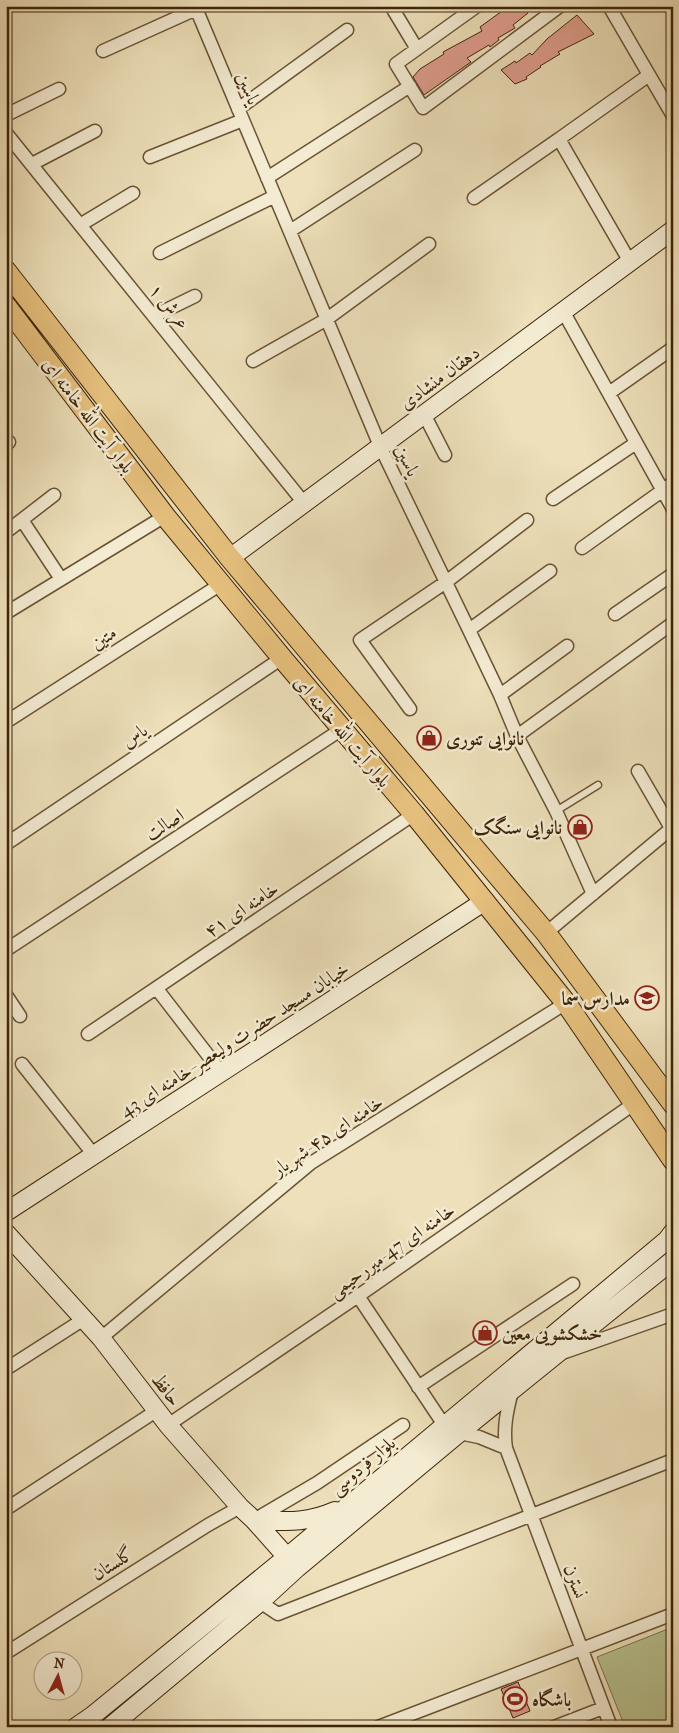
<svg xmlns="http://www.w3.org/2000/svg" width="679" height="1733" viewBox="0 0 679 1733" font-family="'IM FELL French Canon',Amiri,serif">
  <style>
    .green { fill: #b8c290; stroke: #7b734c }
    .building { fill: #de9c8c; stroke: #3e2409 }
    .lines { fill: none; stroke-linecap: round; stroke-linejoin: round }
    .lane-casing { stroke: #6a5335; stroke-width: 9 }
    .street-casing { stroke: #6a5335; stroke-width: 15 }
    .secondary-casing { stroke: #3e2409; stroke-width: 20 }
    .primary-casing { stroke: #3e2409; stroke-width: 22 }
    .lane { stroke: #f3ebd2; stroke-width: 6 }
    .street { stroke: #f3ebd2; stroke-width: 12 }
    .secondary { stroke: #f3ebd2; stroke-width: 18 }
    .primary { stroke: #e6c07d; stroke-width: 20 }
    .labels { text-anchor: middle; stroke-width: 5; stroke-linejoin: round; paint-order: stroke }
    .street-label { font-size: 19px; fill: #3e2409; stroke: #f3ebd2 }
    .poi-label { font-size: 19px; font-weight: bold; fill: #3e2409; stroke: #f3ebd2; text-anchor: start }
  </style>
  <rect width="100%" height="100%" fill="#ede0ba"/>
  <filter id="stains"><feTurbulence type="fractalNoise" baseFrequency=".004" numOctaves="4"/><feColorMatrix values="0 0 0 0 .2 0 0 0 0 .09 0 0 0 0 .02 0 0 0 .5 -.17"/></filter>
  <radialGradient id="worn" r=".72"><stop offset=".6" stop-color="#630" stop-opacity="0"/><stop offset="1" stop-color="#630" stop-opacity=".3"/></radialGradient>
  <path class="green" d="M673 1627V1727H625L597 1657Z"/>
  <path class="building" d="M509 6H524L528 13 513 25 515 28 498 38 499 40 490 47 489 45 467 58 471 62 424 95 413 77 420 69 444 54 443 52 482 31 480 27Z
    M577 15 594 34 558 52 560 54 540 66 541 67 526 77 527 79 515 84 501 70 515 61 516 63 530 53 532 55 547 39Z
    M518 1682 530 1711 513 1718 501 1689Z"/>
  <g class="lines">
    <g class="lane-casing">
      <path id="lane" d="M556 811 598 785"/>
    </g>
    <g class="street-casing">
      <path id="street" d="M195 6 380 446 469 630 500 695 517 736 556 811 593 894
        M391 6 417 49
        M477 6 396 64 423 108 560 6
        M609 6 673 116
        M103 51 203 6
        M238 109 347 30
        M6 115 59 89
        M6 133 304 503
        M150 157 243 120
        M32 164 95 131
        M267 178 410 86
        M474 198 559 139
        M80 225 133 193
        M290 231 415 150
        M160 253 275 196
        M630 262 559 139 649 75
        M563 311 673 509
        M154 316 195 296
        M253 361 327 319 429 244
        M609 393 673 348
        M424 414 445 455
        M6 445 9 442
        M553 499 636 443
        M22 520 61 579
        M6 532 54 495
        M582 548 673 483
        M6 613 165 516
        M615 614 673 574
        M469 630 550 571
        M500 695 567 646
        M410 709 360 640 446 582 527 520
        M6 722 221 584
        M517 736 673 623
        M638 771 671 828
        M6 844 282 658
        M546 933 673 827
        M6 950 342 729
        M157 989 221 1072
        M6 995 20 1016
        M88 1034 414 814
        M22 1064 94 1155
        M358 1296 444 1425
        M101 1338 311 1163 566 1003
        M565 1352 673 1314
        M6 1369 84 1319
        M418 1387 573 1284
        M512 1391C507 1410 503 1428 506 1448L611 1727
        M168 1425 358 1296 635 1103
        M459 1433 479 1437 506 1448
        M6 1509 156 1411
        M254 1520 317 1483 403 1425
        M260 1602 278 1614 673 1460
        M6 1653 208 1525 240 1507
        M378 1727 673 1614
        M554 1727 603 1708"/>
    </g>
    <g class="secondary-casing">
      <path id="secondary" d="M230 558 673 230
        M6 1212 485 901
        M6 1233 101 1338 168 1425 240 1507 254 1520 294 1565
        M254 1520C284 1521 306 1524 335 1511
        M76 1727 92 1716 287 1557 667 1240 673 1232
        M110 1727 260 1602 297 1568 459 1433 673 1260"/>
    </g>
    <g class="primary-casing">
      <path id="primary" d="M6 271 230 558 546 933 673 1104
        M6 306 165 516 282 658 414 814 566 1003 673 1160"/>
    </g>
    <use href="#lane" class="lane"/>
    <use href="#street" class="street"/>
    <use href="#secondary" class="secondary"/>
    <use href="#primary" class="primary"/>
  </g>
  <defs>
    <g id="shop-ring" transform="scale(1.25)"><circle r="9.5" fill="#f3ebd2" stroke="#8f2418" stroke-width="1.5"/><path d="M-5-2.5h2.3a2.7 3.5 0 0 1 5.4 0H5L5.5 6h-11ZM-1.5-2.5h3a1.5 2.3 0 0 0-3 0Z" fill="#8f2418"/></g>
    <g id="school-ring" transform="scale(1.25)"><circle r="9.5" fill="#f3ebd2" stroke="#8f2418" stroke-width="1.5"/><path d="M0-5L7-2L0 1L-7-2ZM-4 1L0 2.5L4 1V4Q0 6-4 4Z" fill="#8f2418"/></g>
    <g id="stadium-ring" transform="scale(1.25)"><circle r="9.5" fill="#f3ebd2" stroke="#8f2418" stroke-width="1.5"/><path d="M0-5a6.5 5 0 1 0 0 10a6.5 5 0 1 0 0-10ZM-3.5-1.8h7v3.6h-7Z" fill="#8f2418"/></g>
  </defs>
  <g fill-rule="evenodd">
    <use href="#shop-ring" x="429" y="738"/>
    <use href="#shop-ring" x="580" y="827"/>
    <use href="#school-ring" x="647" y="998"/>
    <use href="#shop-ring" x="485" y="1333"/>
    <use href="#stadium-ring" x="515" y="1699"/>
  </g>
  <g class="labels">
    <g class="street-label">
      <text transform="translate(249 88) rotate(67)" y="7">یاسین</text>
      <text transform="translate(170 306) rotate(51)" y="7">عرش ۱</text>
      <text transform="translate(439 377) rotate(-36)" y="7">دهقان منشادی</text>
      <text transform="translate(89 415) rotate(53)" y="7">بلوار آیت الله خامنه ای</text>
      <text transform="translate(408 460) rotate(64)" y="7">یاسین</text>
      <text transform="translate(103 637) rotate(-33)" y="7">متین</text>
      <text transform="translate(343 731) rotate(50)" y="7">بلوار آیت الله خامنه ای</text>
      <text transform="translate(134 735) rotate(-34)" y="7">یاس</text>
      <text transform="translate(164 824) rotate(-33)" y="7">اصالت</text>
      <text transform="translate(241 909) rotate(-34)" y="7">خامنه ای ۴۱</text>
      <text transform="translate(234 1039) rotate(-33)" y="7">خیابان مسجد حضرت ولیعصر-خامنه ای 43</text>
      <text transform="translate(327 1135) rotate(-34)" y="7">خامنه ای ۴۵-شهریار</text>
      <text transform="translate(391 1250) rotate(-35)" y="7">خامنه ای 47-میررحیمی</text>
      <text transform="translate(167 1389) rotate(52)" y="7">حافظ</text>
      <text transform="translate(362 1465) rotate(-40)" y="7">بلوار فردوسی</text>
      <text transform="translate(112 1563) rotate(-32)" y="7">گلستان</text>
      <text transform="translate(576 1581) rotate(70)" y="7">نسترن</text>
    </g>
    <g class="poi-label">
      <text x="446" y="745">نانوایی تنوری</text>
      <text x="562" y="834" text-anchor="end">نانوایی سنگک</text>
      <text x="630" y="1005" text-anchor="end">مدارس سما</text>
      <text x="502" y="1340">خشکشویی معین</text>
      <text x="532" y="1706">باشگاه</text>
    </g>
  </g>
  <rect width="679" height="1733" fill="none" stroke="#ede0ba" stroke-width="25"/>
  <rect x="8" y="8" width="664" height="1718" fill="none" stroke="#3e2409" stroke-width="2.5"/>
  <rect x="12" y="12" width="654" height="1708" fill="none" stroke="#3e2409"/>
  <g transform="translate(58 1676) rotate(6)"><circle r="24" fill="#f3ebd2" stroke="#ab9b82"/>
  <path d="M0-4L9 19L0 12L-9 19Z" fill="#8f2418"/>
  <text y="-8" font-size="14" font-weight="bold" text-anchor="middle" fill="#3e2409">N</text>
  </g>
  <rect width="100%" height="100%" filter="url(#stains)"/>
  <rect width="100%" height="100%" fill="url(#worn)"/>
</svg>
